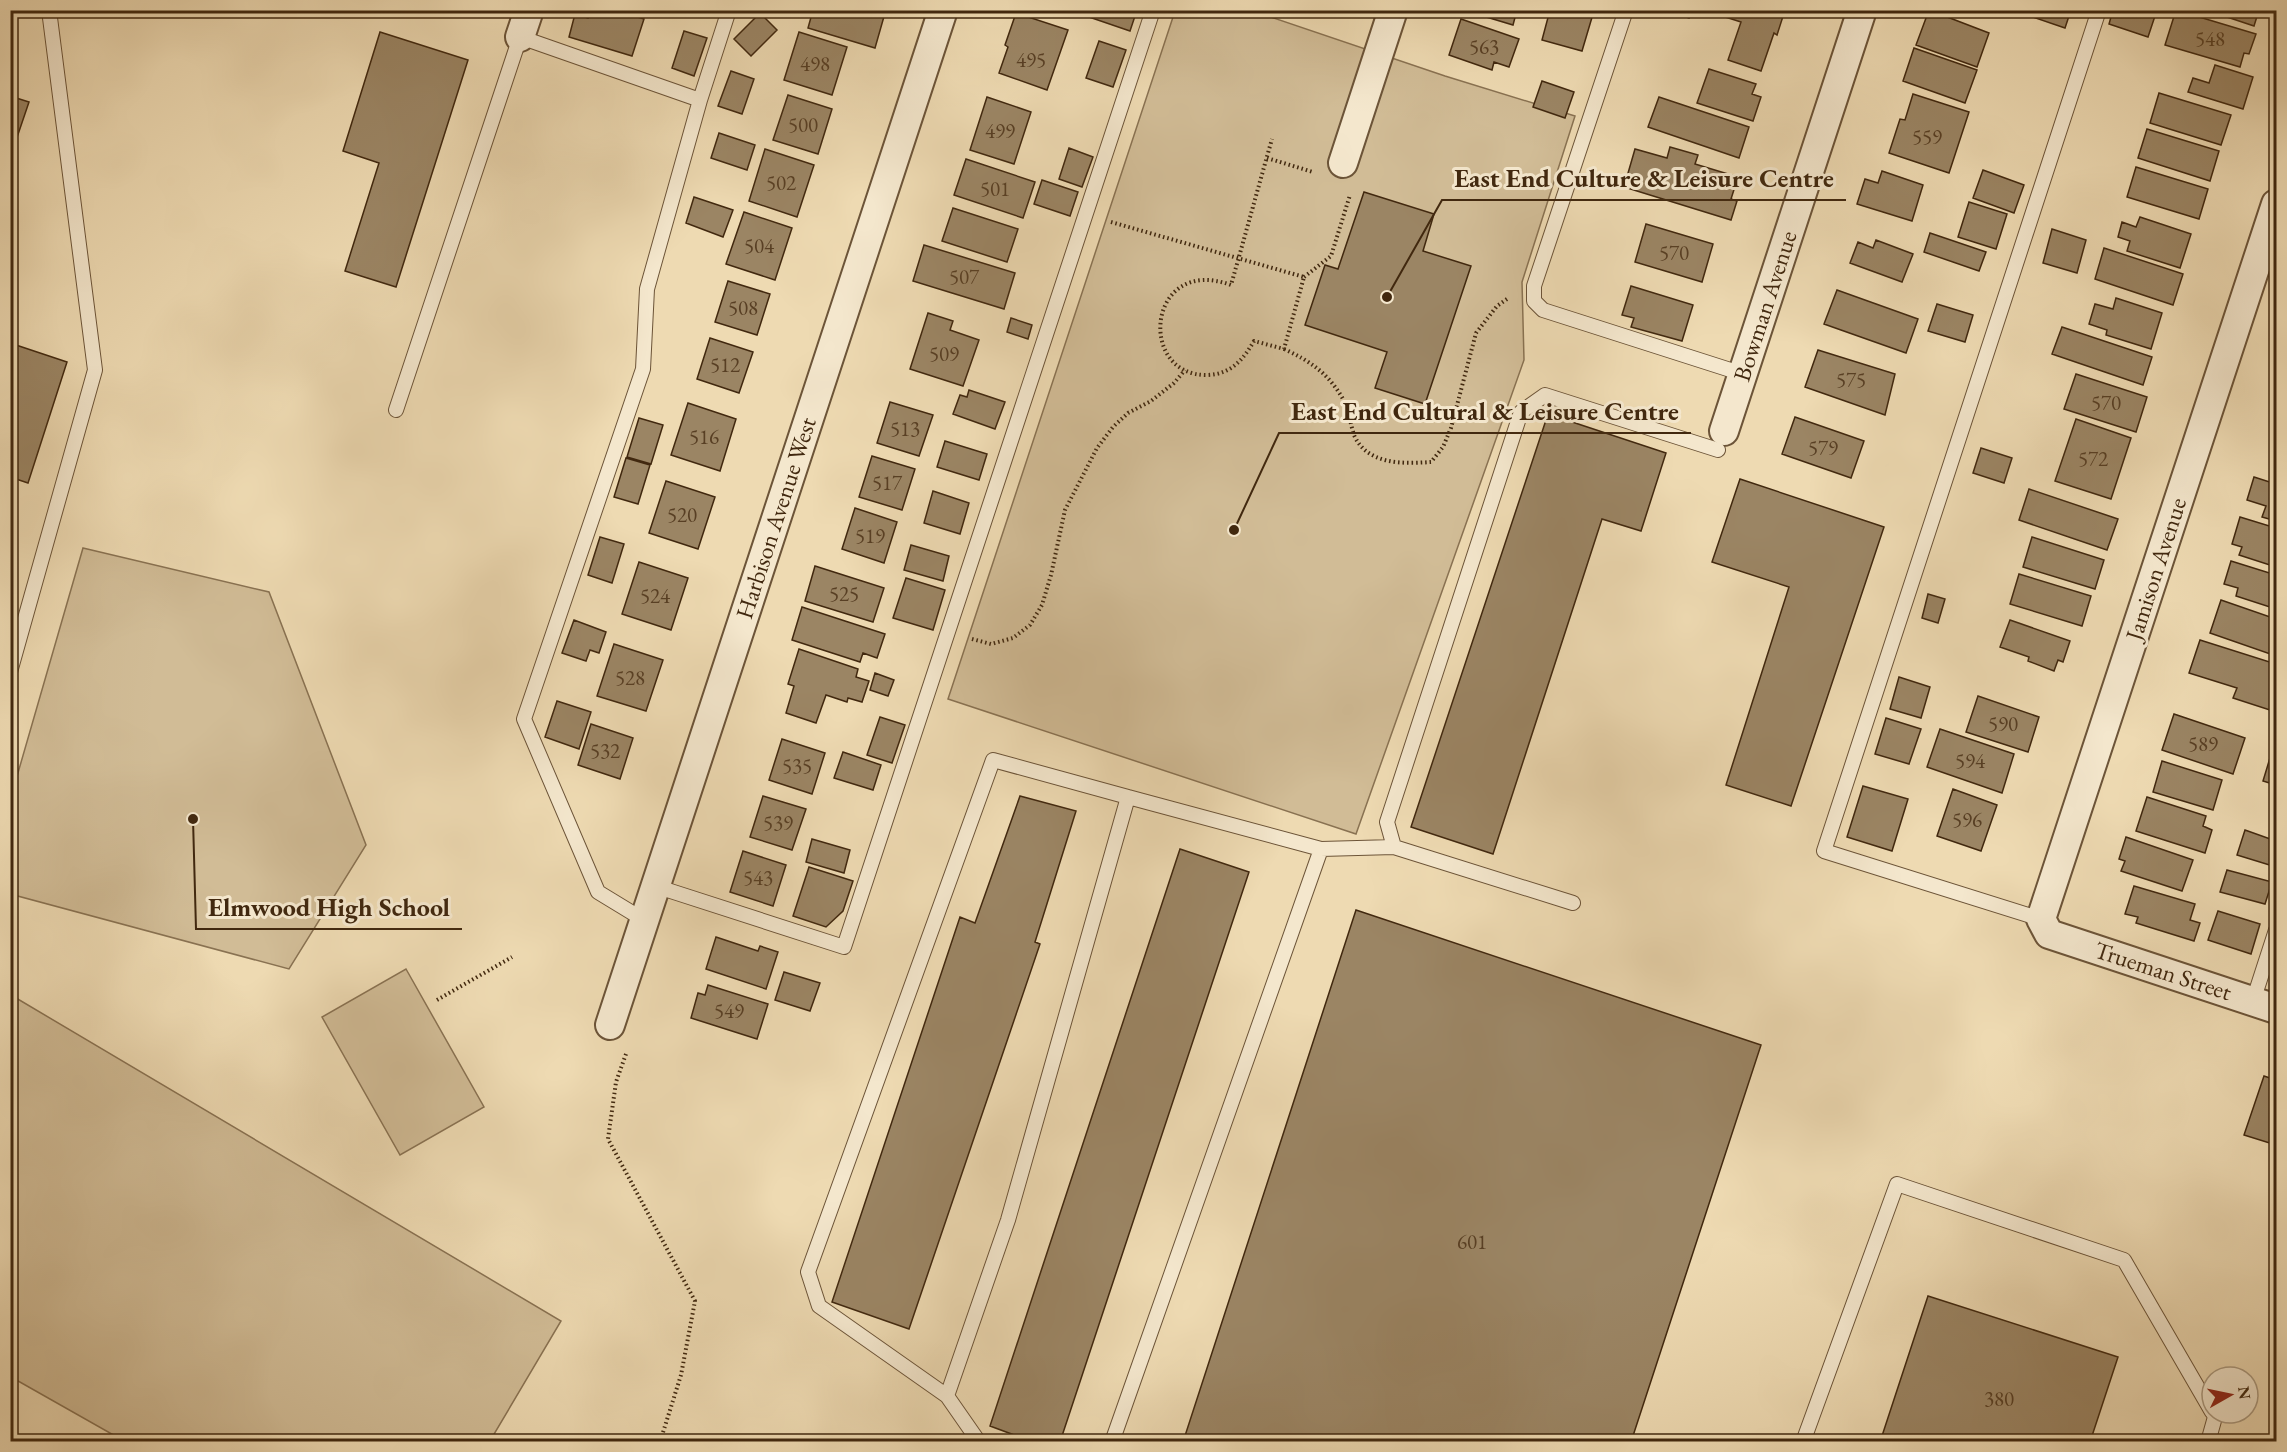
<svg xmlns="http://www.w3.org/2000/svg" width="2287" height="1452" viewBox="0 0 2287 1452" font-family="'EB Garamond',serif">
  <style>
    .green { fill: #d1bc96; stroke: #897252; stroke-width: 1.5 }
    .building { fill: #9b8564; stroke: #41280f; stroke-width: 1.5 }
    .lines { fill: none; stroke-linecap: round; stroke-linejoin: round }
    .lane-casing { stroke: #6c5438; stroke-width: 16 }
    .street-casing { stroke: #6c5438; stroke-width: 32 }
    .path { stroke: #41280f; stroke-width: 4; stroke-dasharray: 1.5 3; stroke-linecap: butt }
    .lane { stroke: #f4e7cd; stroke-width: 14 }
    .street { stroke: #f4e7cd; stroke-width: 28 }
    .labels { text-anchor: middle; stroke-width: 6; stroke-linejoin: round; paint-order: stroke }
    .number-label { font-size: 21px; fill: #583f24 }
    .street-label { font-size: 24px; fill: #41280f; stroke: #f4e7cd }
    .leader { fill: none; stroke: #41280f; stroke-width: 2 }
    .callout-dot { fill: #41280f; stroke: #f4e7cd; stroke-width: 2 }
    .callout-label { font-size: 26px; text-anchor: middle; font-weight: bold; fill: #41280f; stroke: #f4e7cd; stroke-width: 6; stroke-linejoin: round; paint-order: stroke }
  </style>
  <rect width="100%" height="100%" fill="#eedab2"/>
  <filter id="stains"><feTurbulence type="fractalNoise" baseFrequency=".00333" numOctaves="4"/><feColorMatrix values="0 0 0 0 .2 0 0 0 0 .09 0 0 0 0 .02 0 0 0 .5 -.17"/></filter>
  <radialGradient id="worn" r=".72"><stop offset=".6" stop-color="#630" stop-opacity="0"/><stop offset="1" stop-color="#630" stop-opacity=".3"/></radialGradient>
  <path class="green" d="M1175 11H1253L1445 76 1575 116 1522 282 1524 360 1356 834 948 699Z
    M83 548 269 592 366 845 289 969 14 895 11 890V797Z
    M406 969 484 1107 400 1155 322 1017Z
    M11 995 561 1321 490 1441H124L11 1377Z"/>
  <path class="building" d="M590 10H616L644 19 632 56 569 37 575 14 588 18Z
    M813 10H875L885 13 875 48 808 28Z
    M1091 10H1137L1130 31 1089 17Z
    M1313 10H1331L1330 16Z
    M1463 10H1517L1513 25Z
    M1550 10H1580L1593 14 1582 51 1542 40Z
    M1668 10H1692L1689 18Z
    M1723 10H1785L1777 35 1774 33 1761 71 1728 60 1741 22 1722 16Z
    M1929 10 1989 33 1977 67 1916 45Z
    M2028 10H2071L2065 28 2027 15Z
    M2113 10H2157L2148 37 2109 24Z
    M2176 10 2256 34 2249 54 2244 53 2240 67 2165 45Z
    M2206 10H2259L2254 26Z
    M760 13 777 30 751 56 734 39Z
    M1016 13 1068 30 1047 90 999 73 1008 47 1005 45Z
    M1461 19 1519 39 1509 67 1494 62 1492 70 1449 55Z
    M684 31 707 38 694 76 672 68Z
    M380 32 468 60 396 287 345 271 379 163 343 151Z
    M799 32 847 47 832 95 784 80Z
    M1099 41 1126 50 1113 87 1086 78Z
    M1914 48 1977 70 1965 103 1903 81Z
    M2215 65 2253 77 2243 109 2188 92 2193 78 2209 83Z
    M1709 69 1756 84 1752 94 1761 97 1753 121 1697 103Z
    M731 71 754 79 742 114 718 106Z
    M1542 81 1574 92 1565 118 1533 107Z
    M2159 93 2231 115 2221 145 2150 123Z
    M1913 94 1969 112 1949 173 1889 153 1900 119 1905 120Z
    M788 95 832 109 818 154 773 140Z
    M10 96 29 102 10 158Z
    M987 97 1031 112 1014 164 970 150Z
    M1659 97 1749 127 1739 158 1648 127Z
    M2147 129 2219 151 2210 181 2138 158Z
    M719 133 755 145 747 170 711 158Z
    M1670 147 1698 155 1695 164 1738 177 1731 199 1737 201 1731 220 1624 187 1635 149 1667 158Z
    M1069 148 1093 157 1082 187 1059 179Z
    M765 149 814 165 797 217 749 201Z
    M966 159 1035 182 1023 218 954 195Z
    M2136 167 2208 189 2199 219 2127 197Z
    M1983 170 2024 185 2014 213 1973 198Z
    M1882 171 1923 185 1912 221 1857 204 1865 179 1878 183Z
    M1042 180 1078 192 1070 216 1034 204Z
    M1364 192 1434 214 1423 251 1471 266 1425 404 1375 388 1387 352 1305 325 1325 265 1338 269Z
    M694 197 733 210 723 237 686 223Z
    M1969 202 2007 214 1996 249 1958 237Z
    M953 208 1018 229 1007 262 942 241Z
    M744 212 792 228 775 280 726 264Z
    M2140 217 2191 234 2180 268 2127 251 2130 241 2118 237 2122 222 2136 227Z
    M1646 224 1713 244 1702 282 1635 262Z
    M2052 229 2086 240 2077 273 2043 263Z
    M1930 233 1986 252 1979 271 1924 252Z
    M1876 240 1913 254 1902 282 1850 263 1858 242 1873 248Z
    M924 245 1015 273 1004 309 913 281Z
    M2104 248 2183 274 2173 305 2095 279Z
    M728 281 770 294 757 335 715 322Z
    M1631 286 1693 305 1682 341 1631 327 1634 318 1622 315Z
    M1837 290 1918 319 1906 353 1824 324Z
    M2116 298 2162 313 2151 349 2106 335 2107 330 2089 324 2095 304 2113 309Z
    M1937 304 1973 315 1965 342 1928 331Z
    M928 313 953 321 950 330 979 340 963 386 910 369Z
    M1011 318 1032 325 1028 339 1007 332Z
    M2062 327 2152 357 2143 385 2052 354Z
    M710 338 753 352 739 393 697 379Z
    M10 343 67 362 28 483 10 477Z
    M1818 350 1895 374 1885 415 1805 387Z
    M2276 372V387L2272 386Z
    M2076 374 2147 397 2136 432 2064 409Z
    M969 390 1005 402 995 429 953 414 960 395 967 397Z
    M890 402 933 415 919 456 877 443Z
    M688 403 736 419 720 471 671 455Z
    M2276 409V431L2270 428Z
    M1548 414 1666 453 1641 531 1602 519 1493 854 1411 827Z
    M1795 417 1864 441 1851 478 1782 454Z
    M639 418 663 425 651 464 627 457Z
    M2076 419 2131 438 2111 499 2055 481Z
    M945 441 987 454 979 480 937 467Z
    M1981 448 2012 458 2004 483 1973 473Z
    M872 456 915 469 902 510 859 497Z
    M626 458 650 465 638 504 614 497Z
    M2254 477 2276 484V521L2262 517 2266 506 2247 500Z
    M1740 479 1884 527 1791 806 1726 785 1789 587 1712 562Z
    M666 481 715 497 698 549 649 533Z
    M2029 489 2118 519 2107 550 2019 520Z
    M933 491 969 503 960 534 924 523Z
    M855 508 897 522 884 563 842 549Z
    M2240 517 2276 528V567L2239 555 2242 547 2232 544Z
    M600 537 624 544 612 583 588 575Z
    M2032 537 2104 560 2095 589 2023 567Z
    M911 545 949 556 943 581 904 570Z
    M2231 561 2276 575V609L2236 596 2238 588 2224 584Z
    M639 562 688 578 671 630 622 614Z
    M815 566 884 588 873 622 805 601Z
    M2019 574 2091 596 2082 626 2010 604Z
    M906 578 945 590 933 630 893 618Z
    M1928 594 1945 599 1938 623 1922 618Z
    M2221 600 2276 619V656L2210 633Z
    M802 607 885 634 877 658 863 653 860 662 792 640Z
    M574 620 606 632 599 653 590 650 586 661 562 653Z
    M2010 620 2070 641 2063 662 2058 660 2054 671 2028 661 2029 657 2000 647Z
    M2200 640 2276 664V712L2233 698 2237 688 2189 673Z
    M614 644 663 660 646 711 597 696Z
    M799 649 858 669 856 677 869 681 862 702 848 698 847 702 826 695 816 723 786 713 794 686 788 684Z
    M875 673 894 680 888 696 870 690Z
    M1899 677 1930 687 1921 718 1890 709Z
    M1978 696 2039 717 2028 752 1966 732Z
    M557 701 591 712 579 749 545 737Z
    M2174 714 2245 738 2233 774 2162 750Z
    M880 717 905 725 892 763 867 755Z
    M1886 718 1921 729 1909 764 1875 754Z
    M591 724 633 738 620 779 578 765Z
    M1940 729 2014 754 2002 793 1927 767Z
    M782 739 825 753 812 794 769 780Z
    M2273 748H2276V785L2263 781Z
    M843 752 881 765 873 790 834 778Z
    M2162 761 2222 780 2213 810 2153 792Z
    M1863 786 1908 799 1892 851 1847 837Z
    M1953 789 1997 805 1981 851 1937 836Z
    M763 796 806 809 792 850 750 837Z
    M1020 796 1076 811 1035 942 1040 944 909 1329 832 1302 960 917 975 923Z
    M2147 797 2206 816 2203 826 2212 830 2205 853 2136 831Z
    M2245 830 2276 841V867L2237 855Z
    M2126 837 2193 860 2182 891 2121 871 2125 861 2119 859Z
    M812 839 850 850 844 873 806 862Z
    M1180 849 1249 872 1060 1442H1033L990 1426Z
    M743 851 786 865 773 906 730 892Z
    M809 867 853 881 843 911 826 927 793 916Z
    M2227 870 2272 882 2265 904 2220 892Z
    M2134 886 2195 904 2190 920 2200 923 2194 941 2136 923 2138 917 2125 914Z
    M1356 910 1761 1045 1631 1442H1289L1283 1440 1282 1442H1183Z
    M2218 911 2260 924 2251 954 2208 940Z
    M716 937 758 951 760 946 778 952 766 989 706 969Z
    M784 972 820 983 810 1011 775 1000Z
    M708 985 768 1004 757 1039 691 1018 698 993 705 995Z
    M2264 1076 2276 1080V1145L2244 1135Z
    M1928 1296 2118 1357 2090 1442H1880Z"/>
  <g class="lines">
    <g class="lane-casing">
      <path id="lane" d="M1626 10 1534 286V301L1543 310 1743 374
        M396 410 520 37 700 100
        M10 672 95 370 49 10
        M1321 849 1394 847
        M655 886 844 947 1153 10
        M1573 903 1394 847 1387 822 1521 412 1545 395 1718 450
        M2041 919 1824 851 2099 10
        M644 920 598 892 524 719 643 369 647 289 700 100 729 10
        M2253 1001 2276 930
        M947 1396 819 1306 808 1272 993 760 1128 797
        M979 1442 947 1396 1008 1220 1128 797 1321 849 1112 1442
        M1803 1442 1897 1184 2124 1260 2212 1412
        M2208 1442 2215 1417 2213 1413"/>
    </g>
    <g class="street-casing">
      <path id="street" d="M520 37 529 10
        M1343 163 1393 10
        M2276 204 2041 919 2049 934 2276 1009
        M1724 431 1862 10
        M610 1025 943 10"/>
    </g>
    <path class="path" d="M1267 158 1313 172
      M1111 222 1304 277 1284 349 1254 341C1243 360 1231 374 1208 375 1136 377 1147 254 1231 285 1245 236 1258 188 1272 139
      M1304 277 1331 256 1350 195
      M1284 349C1310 361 1328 373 1343 399 1349 410 1350 423 1354 435 1367 465 1403 464 1431 462L1443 447 1451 428 1476 333 1497 306 1507 299
      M972 639 991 644 1013 638 1030 625 1042 605 1051 575 1065 510 1097 448 1113 427 1128 413 1151 401 1174 383 1185 370
      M437 1000 512 957
      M626 1054 616 1082 608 1139 695 1301 681 1375 660 1442"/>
    <use href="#lane" class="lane"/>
    <use href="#street" class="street"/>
  </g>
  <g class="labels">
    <g class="number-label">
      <text x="2210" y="46">548</text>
      <text x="1484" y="54">563</text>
      <text x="1031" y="67">495</text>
      <text x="815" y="71">498</text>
      <text x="803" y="132">500</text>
      <text x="1000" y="138">499</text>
      <text x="1927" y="144">559</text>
      <text x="781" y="190">502</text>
      <text x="995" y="196">501</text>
      <text x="759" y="253">504</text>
      <text x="1674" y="260">570</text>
      <text x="964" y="284">507</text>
      <text x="743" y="315">508</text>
      <text x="944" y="361">509</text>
      <text x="725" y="372">512</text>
      <text x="1851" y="387">575</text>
      <text x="2106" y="410">570</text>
      <text x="905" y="436">513</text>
      <text x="704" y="444">516</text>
      <text x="1823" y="455">579</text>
      <text x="2093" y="466">572</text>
      <text x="887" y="490">517</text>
      <text x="682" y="522">520</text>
      <text x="870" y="543">519</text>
      <text x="844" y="601">525</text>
      <text x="655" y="603">524</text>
      <text x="630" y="685">528</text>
      <text x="2003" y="731">590</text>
      <text x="2203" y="751">589</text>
      <text x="605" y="758">532</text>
      <text x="1970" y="768">594</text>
      <text x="797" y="773">535</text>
      <text x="1967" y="827">596</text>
      <text x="778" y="830">539</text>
      <text x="758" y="885">543</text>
      <text x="729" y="1018">549</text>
      <text x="1472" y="1249">601</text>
      <text x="1999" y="1406">380</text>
    </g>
    <g class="street-label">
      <text transform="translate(1765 306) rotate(-72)" y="8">Bowman Avenue</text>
      <text transform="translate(776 518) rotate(-72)" y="8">Harbison Avenue West</text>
      <text transform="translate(2156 569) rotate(-72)" y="8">Jamison Avenue</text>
      <text transform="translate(2163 971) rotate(18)" y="8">Trueman Street</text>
    </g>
  </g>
  <path class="leader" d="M1387 297L1442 200H1846M1234 530L1279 433H1691M193 819L196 929H462"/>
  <g class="callout-dot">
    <circle cx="1387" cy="297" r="6"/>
    <circle cx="1234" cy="530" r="6"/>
    <circle cx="193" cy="819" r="6"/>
  </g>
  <g class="callout-label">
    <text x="1644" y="187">East End Culture &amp; Leisure Centre</text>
    <text x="1485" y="420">East End Cultural &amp; Leisure Centre</text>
    <text x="329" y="916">Elmwood High School</text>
  </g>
  <rect width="2287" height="1452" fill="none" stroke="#eedab2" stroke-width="36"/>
  <rect x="12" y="12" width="2263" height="1428" fill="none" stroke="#41280f" stroke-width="3"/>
  <rect x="18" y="18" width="2251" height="1416" fill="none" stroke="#41280f" stroke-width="1.5"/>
  <g transform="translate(2230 1395) rotate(81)"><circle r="28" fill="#f4e7cd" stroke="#ac9b81" stroke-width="1.5"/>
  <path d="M0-4.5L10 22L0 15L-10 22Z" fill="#8f2418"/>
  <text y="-9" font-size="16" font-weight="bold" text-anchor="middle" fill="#41280f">N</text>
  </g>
  <rect width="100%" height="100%" filter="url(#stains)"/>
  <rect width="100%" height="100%" fill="url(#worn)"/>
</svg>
